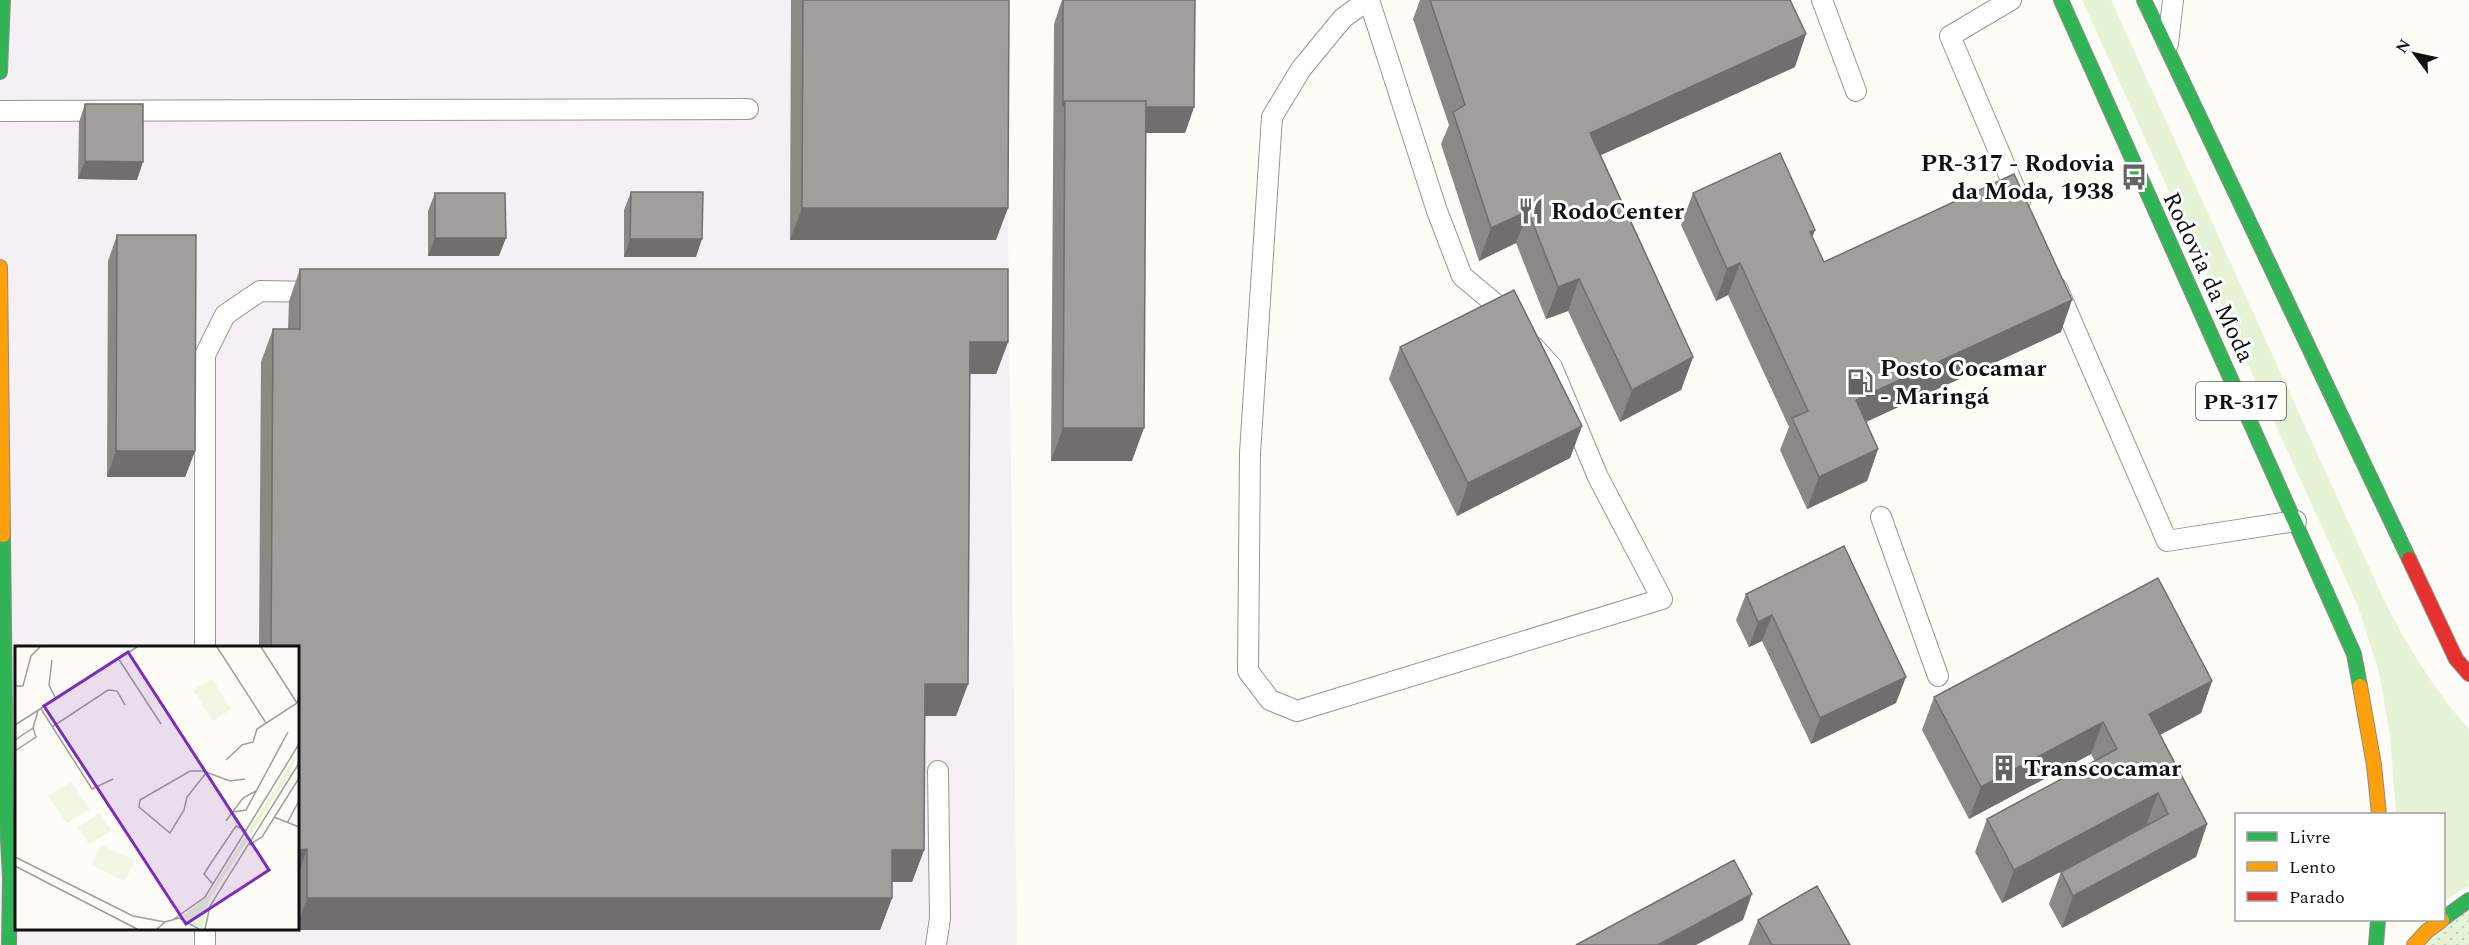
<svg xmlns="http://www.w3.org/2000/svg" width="2469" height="945" viewBox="0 0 2469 945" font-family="Spectral,serif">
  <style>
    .industrial { fill: #f5f0f3; fill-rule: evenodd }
    .grass { fill: #e7f3d7 }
    .park { fill: url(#park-dots) }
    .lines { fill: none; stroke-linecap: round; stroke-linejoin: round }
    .lane-casing { stroke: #979795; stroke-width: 22 }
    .fast-casing { stroke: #8e8d8b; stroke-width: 16 }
    .slow-casing { stroke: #8e8d8b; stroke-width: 16 }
    .jam-casing { stroke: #8e8d8b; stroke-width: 16 }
    .lane { stroke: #fffffe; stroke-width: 20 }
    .fast { stroke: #30b455; stroke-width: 14 }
    .slow { stroke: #ff9f0a; stroke-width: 14 }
    .jam { stroke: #e5322d; stroke-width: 14 }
    .wall { fill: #8a8986 }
    .shaded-wall { fill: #716f6d }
    .building { fill: #a19f9c; stroke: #716f6d; stroke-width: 1.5 }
    .labels { text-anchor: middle; stroke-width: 6; stroke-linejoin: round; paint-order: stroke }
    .shield { fill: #fff; stroke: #585858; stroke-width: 1.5 }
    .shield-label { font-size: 22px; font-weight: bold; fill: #111 }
    .poi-label { font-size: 24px; font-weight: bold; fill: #111; stroke: #fff; text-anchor: start }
    .street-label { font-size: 24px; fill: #111; stroke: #fff }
    .inset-road { fill: none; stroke: #9f9e9b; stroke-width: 1.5 }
    .view { fill: #7b2cbf; fill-opacity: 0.15; stroke: #7b2cbf; stroke-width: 3 }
    .inset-edge { fill: none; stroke: #111; stroke-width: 3 }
  </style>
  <defs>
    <pattern id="park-dots" width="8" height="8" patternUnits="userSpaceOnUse" patternTransform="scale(1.5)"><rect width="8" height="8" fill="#e7f3d7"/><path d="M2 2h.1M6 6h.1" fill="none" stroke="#c5cfb8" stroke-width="1.8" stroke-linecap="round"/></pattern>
  </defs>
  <rect width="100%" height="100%" fill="#fdfcf7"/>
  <path class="industrial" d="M0 0H1005L1017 945H0ZM16 648H297V928H16Z"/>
  <path class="grass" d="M2082 0H2111L2382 596C2405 643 2434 690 2469 729V886L2444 901V814H2396L2390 736 2379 672 2358 606Z"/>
  <path class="park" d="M2469 900V945H2414Z"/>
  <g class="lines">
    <g class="lane-casing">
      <path id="lane" d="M1368 0 1343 18 1301 69 1272 117 1250 453 1248 671 1270 700 1297 711 1662 599 1598 477 1552 367 1534 347
        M1369 0 1437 211 1462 276 1499 307 1511 320
        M1822 0 1856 91
        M2011 0 1950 36 2020 201
        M2168 44 2173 0
        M0 111 748 109
        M2057 288 2167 541 2296 521
        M1881 517 1938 676
        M205 648V355L225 315 260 291 318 292
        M205 928V945
        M936 945 940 918 938 771"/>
    </g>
    <g class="fast-casing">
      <path id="fast" d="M2061 0 2354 654 2360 686
        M2144 0 2409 559
        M0 72 3 0
        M3 535 6 803 10 878 9 945
        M2444 918 2469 900
        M2376 945 2378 920"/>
    </g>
    <g class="slow-casing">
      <path id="slow" d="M0 267 3 535
        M2360 686 2374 765 2379 814
        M2414 945 2427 931 2442 920"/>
    </g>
    <g class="jam-casing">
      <path id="jam" d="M2409 559 2456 659 2469 674"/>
    </g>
    <use href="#lane" class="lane"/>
    <use href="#fast" class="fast"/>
    <use href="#slow" class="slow"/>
    <use href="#jam" class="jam"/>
  </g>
  <path class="wall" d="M791 0H1009L996 240H790Z
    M1062 0H1195L1194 107 1185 133H1145L1132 461H1051L1054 24Z
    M1420 0H1790L1795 67 1601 155 1693 357 1681 390 1620 422 1568 311 1546 319 1516 243 1479 261 1441 144 1449 125 1413 19Z
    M85 104 137 180 78 179 79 122Z
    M631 192 696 257H624V210Z
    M435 193 499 256H428V211Z
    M1693 193 1815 230 1812 237 1824 262 2061 332 1866 422 1878 449 1867 481 1807 509 1780 450 1789 427 1728 295 1716 301 1681 225Z
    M117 235 195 451 185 477H107L108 261Z
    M300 269 1008 342 996 374H970L968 684 956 716H925L924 850 912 882H892V898L880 930H296V928H297V648H259L261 362 273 329H288L289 301Z
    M1400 347 1582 426 1570 458 1457 516 1389 379Z
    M1746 594 1896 703 1811 744 1762 641 1749 647 1736 620Z
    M2212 681 2201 713 2160 735 2207 824 2196 857 2062 928 2049 904 2061 872 2146 826 2002 903 1975 852 1987 819 2095 761 2091 754 1969 819 1922 730 1934 697Z
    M1758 920 1850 945H1748Z"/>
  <path class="shaded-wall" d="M1806 34 1795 67 1579 165 1590 133Z
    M1065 107H1194L1185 133H1065Z
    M85 161 143 162 137 180 78 179Z
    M802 208H1008L996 240H790Z
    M1528 211 1516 243 1479 261 1491 228Z
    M1815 230 1803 262 1810 232Z
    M435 238H506L499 256H428Z
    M630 239H702L696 257H624Z
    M1740 263 1728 295 1716 301 1727 269Z
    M1579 279 1568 311 1546 319 1558 287Z
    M2072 300 2061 332 1844 432 1856 400Z
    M970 342H1008L996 374H958Z
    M1693 357 1681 390 1620 422 1632 390Z
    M1582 426 1570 458 1457 516 1468 483Z
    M1063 428H1144L1132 461H1051Z
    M1878 449 1867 481 1807 509 1819 477Z
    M116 451H195L185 477H107Z
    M1772 615 1762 641 1749 647 1758 622Z
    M1906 677 1896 703 1811 744 1820 718Z
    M2212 681 2201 713 2137 747 2149 714Z
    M925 684H968L956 716H913Z
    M2103 722 2091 754 1969 819 1981 787Z
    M2158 793 2146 826 2002 903 2014 870Z
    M2207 824 2196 857 2062 928 2073 896Z
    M307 849 297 878V850Z
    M892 850H924L912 882H880Z
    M1752 894 1743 920 1696 945H1658Z
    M307 898H892L880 930H296Z"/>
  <path class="building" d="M803 0H1009L1008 208H802Z
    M1063 0H1195L1194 107H1146V101H1065L1063 107Z
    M1430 0H1790L1806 34 1590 133 1693 357 1632 390 1579 279 1558 287 1528 211 1491 228 1453 112 1465 105Z
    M1065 101H1146L1144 428H1063Z
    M85 104H143V162L85 161Z
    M1780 153 1815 230 1810 232 1824 262 2014 174 2072 300 1856 400 1878 449 1819 477 1792 418 1808 411 1740 263 1727 269 1693 193Z
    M631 192H703L702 239H630Z
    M435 193H505L506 238H435Z
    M117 235H196L195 451H116Z
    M300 269H1008V342H970L968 684H925L924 850H892V898H307V849L297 850V648H271L273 329H300Z
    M1514 290 1582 426 1468 483 1400 347Z
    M1844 546 1906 677 1820 718 1772 615 1758 622 1746 594Z
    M2158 578 2212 681 2149 714 2207 824 2073 896 2061 872 2168 814 2158 793 2014 870 1987 819 2117 749 2103 722 1981 787 1934 697Z
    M1734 860 1752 894 1658 945H1576Z
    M1817 886 1850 945H1772L1758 920Z"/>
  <defs>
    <g id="bus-bare" transform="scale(2.07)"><path d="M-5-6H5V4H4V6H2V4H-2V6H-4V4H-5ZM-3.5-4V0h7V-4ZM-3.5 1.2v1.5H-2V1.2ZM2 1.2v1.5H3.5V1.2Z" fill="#646362" stroke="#fff" stroke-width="2.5" paint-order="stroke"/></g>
    <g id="restaurant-bare" transform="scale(2.07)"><path d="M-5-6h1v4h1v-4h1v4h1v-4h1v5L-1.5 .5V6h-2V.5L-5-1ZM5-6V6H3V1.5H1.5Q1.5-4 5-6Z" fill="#646362" stroke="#fff" stroke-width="2.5" paint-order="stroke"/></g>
    <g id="fuel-bare" transform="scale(2.07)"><path d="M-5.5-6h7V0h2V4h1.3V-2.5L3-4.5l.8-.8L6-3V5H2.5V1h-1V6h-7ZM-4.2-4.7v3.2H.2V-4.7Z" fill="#646362" stroke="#fff" stroke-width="2.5" paint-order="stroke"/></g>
    <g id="building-bare" transform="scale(2.07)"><path d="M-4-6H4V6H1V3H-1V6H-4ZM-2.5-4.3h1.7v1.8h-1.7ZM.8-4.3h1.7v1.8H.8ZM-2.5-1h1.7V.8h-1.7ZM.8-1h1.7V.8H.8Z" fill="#646362" stroke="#fff" stroke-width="2.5" paint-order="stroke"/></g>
  </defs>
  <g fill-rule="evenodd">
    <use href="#bus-bare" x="2134" y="177"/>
    <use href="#restaurant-bare" x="1531" y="211"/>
    <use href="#fuel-bare" x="1860" y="382"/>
    <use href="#building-bare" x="2004" y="768"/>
  </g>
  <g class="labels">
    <rect class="shield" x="2196" y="382" width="90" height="38" rx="4.5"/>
    <g class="shield-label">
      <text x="2241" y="409">PR-317</text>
    </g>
    <g class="poi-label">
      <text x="2114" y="171" text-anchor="end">PR-317 - Rodovia<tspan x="2114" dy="28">da Moda, 1938</tspan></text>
      <text x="1551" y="219">RodoCenter</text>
      <text x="1880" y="376">Posto Cocamar<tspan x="1880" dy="28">- Maringá</tspan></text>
      <text x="2024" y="776">Transcocamar</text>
    </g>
    <g class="street-label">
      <text transform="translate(2209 277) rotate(65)" y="8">Rodovia da Moda</text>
    </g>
  </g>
  <g transform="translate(15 646)">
    <rect width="284" height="284" fill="#fdfcf7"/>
    <path d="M283 106 273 130 194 254 187 283 167 271 194 248Z" fill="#e7f3d7"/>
    <path d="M197 33 216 63 198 75 178 44ZM56 136 75 163 52 177 33 150ZM85 167 96 184 74 198 63 181ZM86 199 120 214 110 235 77 219Z" fill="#f0f6e1"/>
    <path class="inset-road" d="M202 1 251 77M246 1 282 57M103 12 146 78M37 14 34 39 41 53M0 40H8L16 10 25 1M26 63 77 143 98 133M0 79 122 1M37 81 93 44 102 45 110 59M0 94 18 82 23 65M0 105 21 91 18 82M211 114 227 99 238 96 242 83 282 57 284 51M191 127 172 151 169 164 155 187 124 161 125 154 175 125H188L215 135 230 133M218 166 231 164 273 86M259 171 284 181M211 175 228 152 241 145M272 177 284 155M234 199 247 191 284 132M0 211 118 270 150 276M0 220 122 283M198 238 189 228 196 217 221 180 232 185M159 273 190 251 284 98M142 283 150 276 164 272 184 283M190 283 195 260 284 117"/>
    <path class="view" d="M113 6 254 224 171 278 29 60Z"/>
    <rect width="284" height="284" class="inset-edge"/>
  </g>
  <rect x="2235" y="813" width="210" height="108" fill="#ffffff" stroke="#a0a0a0" stroke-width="1.5"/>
  <rect x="2247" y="832" width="30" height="9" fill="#30b455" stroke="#a0a0a0" stroke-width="1.5"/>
  <text x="2289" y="843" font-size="18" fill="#111111">Livre</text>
  <rect x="2247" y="862" width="30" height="9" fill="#ff9f0a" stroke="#a0a0a0" stroke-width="1.5"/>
  <text x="2289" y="873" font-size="18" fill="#111111">Lento</text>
  <rect x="2247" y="892" width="30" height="9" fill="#e5322d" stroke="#a0a0a0" stroke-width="1.5"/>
  <text x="2289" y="903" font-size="18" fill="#111111">Parado</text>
  <g transform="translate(2415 54) rotate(303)" stroke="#ffffff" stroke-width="4.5" paint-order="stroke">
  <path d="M0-4.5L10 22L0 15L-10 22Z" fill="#111111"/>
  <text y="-9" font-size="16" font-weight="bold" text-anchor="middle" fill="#111111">N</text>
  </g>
</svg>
